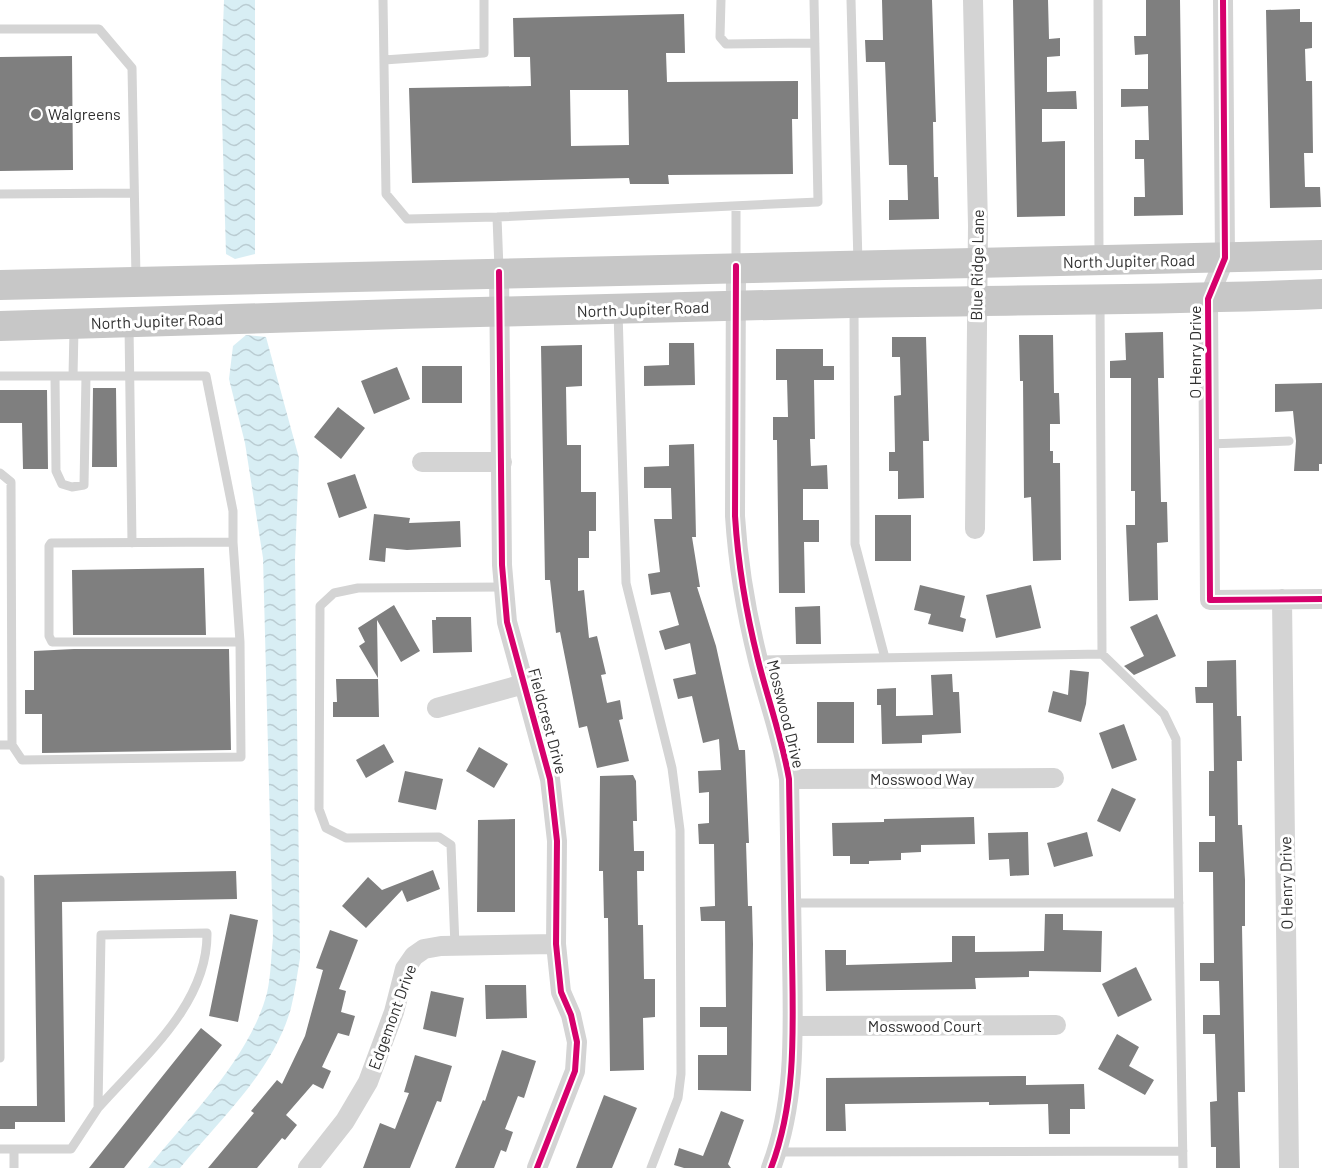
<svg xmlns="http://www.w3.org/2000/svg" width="1322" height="1168" viewBox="0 0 1322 1168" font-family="Barlow,sans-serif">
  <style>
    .water { fill: url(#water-waves) }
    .building { fill: #7f7f7f; fill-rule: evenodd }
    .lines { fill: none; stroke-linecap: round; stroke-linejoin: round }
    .lane { stroke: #d4d4d4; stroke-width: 9 }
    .street { stroke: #d4d4d4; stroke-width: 20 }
    .primary { stroke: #c7c7c7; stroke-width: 30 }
    .cycleway-casing { stroke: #fff; stroke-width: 10 }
    .cycleway { stroke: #d6006c; stroke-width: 6 }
    .poi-dot { fill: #787878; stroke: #fff; stroke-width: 2 }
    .labels { text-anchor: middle; stroke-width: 6; stroke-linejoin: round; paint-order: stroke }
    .poi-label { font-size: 16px; fill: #2f2f2f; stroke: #fff; text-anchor: start }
    .street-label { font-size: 16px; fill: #2f2f2f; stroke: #fff }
  </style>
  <defs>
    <pattern id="water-waves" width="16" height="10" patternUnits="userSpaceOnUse" patternTransform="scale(1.5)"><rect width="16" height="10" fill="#d8eef4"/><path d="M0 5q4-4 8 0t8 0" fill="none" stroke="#baccd2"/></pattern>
  </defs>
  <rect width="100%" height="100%" fill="#fff"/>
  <path class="water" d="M224 0H255V254L235 259 226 254 221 83Z
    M246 335 266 337 299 458 295 559 300 958C297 975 295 992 291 1008 273 1072 220 1119 180 1168H148C190 1115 249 1060 267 993 271 976 271 956 273 938L263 558 245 443 229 379 233 346Z"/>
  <path class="building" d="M882 0H932L936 122H933L934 177H938L939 219 889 220V200H908L907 165H889L885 62H866L865 40H883Z
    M1013 0H1048L1049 39 1060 38V56L1047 57V92L1076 91 1077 109H1042V142L1065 141V216L1017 217Z
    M1146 0H1180L1183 215 1134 216V197H1145L1144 159H1135V140H1149L1148 106 1121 107V89H1148V54L1135 55 1134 36H1146Z
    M1300 9V22H1312V48L1305 49 1306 81H1312L1313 153H1304L1305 187H1320L1321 207 1270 208 1266 10Z
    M684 14 685 53H666L667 82 798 81V119H792L793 174 668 175 669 184H630L629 178 412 183 409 88 531 86 530 57H514L513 18ZM570 90H628L629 145 571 146Z
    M72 56 73 170 0 171V57Z
    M1163 332 1164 378H1158L1161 502H1167L1168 542 1157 543 1158 600 1129 601 1126 525H1135V491H1131V378H1110V361L1126 360 1125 333Z
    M1019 335H1053L1054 393H1059L1060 424H1050V451H1053V463H1060L1061 560 1033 561 1031 497 1024 498 1023 381H1020Z
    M892 337H926L929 441H923L924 498 898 499V471H889V452H895L894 396 901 395 900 357H892Z
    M669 343H694L695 385 644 386V366L669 365Z
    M582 345V386L566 387 567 445H581V492H596V531H589V558H578V591L584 590 589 638 597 636 606 674 601 675 607 703 620 700 623 719 619 720 629 761 597 768 587 726 579 728 560 632 556 633 550 580H545L541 346Z
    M776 349H823V366H834V380H814L815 439H810L811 466 827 465 828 489H803V520H819V542H804L805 593H779L777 440H773V417H788L787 380H776Z
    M422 366H462V403H422Z
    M397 367 410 399 374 414 361 381Z
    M1322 383V464H1319V471H1294L1296 441 1293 411 1275 412V384Z
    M93 388H116L117 467H92Z
    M0 390H47L48 469H23L22 423H0Z
    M338 407 365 428 341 459 314 437Z
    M694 444 696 537H692L700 587H697L716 646 739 750H745L749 843H746L748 906H752L753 944 751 1091 698 1090V1055H727V1027H700V1007H726L725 921H701L700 907 715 906 714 844H699L698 824 709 823V792L699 793 698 771 721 770 719 739 703 743 692 696 678 699 673 679 696 674 690 643 665 650 659 631 679 625 670 592 651 595 648 574 660 572 654 519H672L671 488H644V467L669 466V445Z
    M355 474 367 508 339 518 327 483Z
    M374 514 410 518 409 523 460 521 461 547 407 550 386 548 385 562 369 560Z
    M875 515H911V561H875Z
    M204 568 206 635H73L72 570Z
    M920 585 965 596 960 617 966 619 963 632 928 624 931 614 914 610Z
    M1031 585 1041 628 996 638 986 595Z
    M394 605 420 651 401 662 377 620 378 678 359 646 365 642 358 628Z
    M820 606 821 644H796L795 607Z
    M1157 614 1176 656 1134 675 1124 666 1144 656 1130 627Z
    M436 617H471L472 652 433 653 432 620H436Z
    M74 649H229L231 750 42 753V714H25V690H34V651Z
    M1236 660 1237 716H1241L1242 761H1237L1238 825H1242L1245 880V926H1242L1245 1092H1238L1240 1168H1216V1147H1211L1210 1102 1217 1101 1215 1034H1203V1015H1220L1219 981H1200V963H1214L1213 872H1199V842H1215V816H1209V771H1214L1213 703H1196L1195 687H1207V661Z
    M1070 670 1089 672 1086 704 1081 722 1048 712 1053 691 1068 695Z
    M952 674 953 692H959L961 733 922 735V743L882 744 881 705H877V689L896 688V716L933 715 931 675Z
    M336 679H378L379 717H333V702H337Z
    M817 702H854V743H817Z
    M1124 724 1137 760 1112 769 1099 733Z
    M384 744 394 762 366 778 356 760Z
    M479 747 508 764 494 788 466 771Z
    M405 771 443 779 436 810 398 802Z
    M633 775 636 781 637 821H633L634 851H644V871H637L638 925H643L644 979H655V1017L643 1018 644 1070 610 1071 608 918H604L603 871H599L600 776Z
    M1112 788 1136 799 1120 832 1097 821Z
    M974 817 975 844 921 845V852L901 853V860L869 861V864H850V856H833L832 823 884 822V819Z
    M515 819V912H477L478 820Z
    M1028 832 1029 875 1010 876 1009 859 989 860 988 833Z
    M1087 832 1093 856 1054 867 1047 843Z
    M433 870 440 889 407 902 402 890 366 928 342 906 368 877 382 890Z
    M236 871 237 899 62 902 65 1122H15V1129H0V1106H37L34 875Z
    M230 914 258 920 238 1022 209 1016Z
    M1045 914H1063V930L1102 931 1101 972 1029 971V977L975 978 976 989 826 991 825 950H846V965L952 962V936H975V952L1044 951Z
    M330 930 358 940 339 989 346 991 341 1012 355 1016 349 1036 338 1033 322 1067 331 1071 323 1089 313 1084 286 1115 297 1125 285 1140 282 1138 257 1168H208L254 1113 251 1111 277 1080 282 1084 305 1036 323 970 316 968Z
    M1136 967 1152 1000 1118 1017 1102 984Z
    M485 985H526L527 1018 486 1019Z
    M431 991 464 998 456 1037 423 1029Z
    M201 1028 222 1045 124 1168H89Z
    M1117 1034 1139 1047 1129 1066 1154 1080 1145 1095 1098 1069Z
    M502 1050 536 1061 524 1098 518 1096 505 1129 513 1132 506 1152 501 1150 494 1168H455L483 1100 485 1101Z
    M415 1055 452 1066 441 1102 437 1101 410 1168H363L380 1123 395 1129 409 1093 404 1092Z
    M1026 1076V1085L1084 1084 1085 1109H1070V1134H1049L1048 1104 989 1105V1102L845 1104 846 1131H826V1078Z
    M604 1095 637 1108 612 1168H576Z
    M721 1111 744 1120 728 1164 731 1168H684L674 1165 679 1148 703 1156Z"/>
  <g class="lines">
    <path class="lane" d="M383 0 386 194 407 219 497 217 818 202 814 0
      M721 0 720 37 726 44 815 43
      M851 0 858 263
      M1098 0 1099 256
      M0 29H99L132 68 136 278
      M384 60 484 53V0
      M0 194 134 193
      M736 206V264
      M497 217 499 269
      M1100 303 1102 654
      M854 307 855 544 885 658
      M618 311 626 583 672 768 680 830 681 1074 678 1098 651 1168
      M129 326 132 543
      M0 376H206L233 511V542
      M55 376 56 471 62 484 72 487 84 485 86 376
      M73 376 74 329
      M1209 444 1289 441
      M0 473 11 482 12 745
      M758 660 1102 654 1164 714 1176 739 1183 1168
      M0 745H12L22 760 241 757 240 642 233 542 51 543 49 546V636L52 642H240
      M0 880V1058
      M791 903H1179
      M207 933C208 1005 142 1058 98 1108L101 935Z
      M455 946 451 845 439 837 346 838 326 828 319 809 320 606 334 593 358 588 504 587
      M0 1149H71L98 1108
      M777 1152 1183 1151
      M14 1168V1149"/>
    <path class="street" d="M973 0 978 226 975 529
      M1223 0 1225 258 1208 299 1210 600 1322 599
      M736 266 735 516C738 564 746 612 758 660 768 700 782 738 789 779 790 838 791 896 792 954 793 1026 797 1100 771 1168
      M499 272 502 565 507 622 550 779 557 841 556 944 561 992 571 1015 577 1042 575 1071 537 1168
      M422 462H502
      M1282 599 1289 1168
      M437 708 524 684
      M789 779 1054 778
      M793 1026 1056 1025
      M308 1168 345 1121 368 1082 394 1012 405 969 414 956 424 949 441 946 556 944"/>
    <path class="primary" d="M0 285 1322 255
      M0 326C283 317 567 309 850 303 1008 300 1165 300 1322 294"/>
    <g class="cycleway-casing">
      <path id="cycleway" d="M1223 0 1225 258 1208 299 1210 600 1322 599
        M736 266 735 516C738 564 746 612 758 660 768 700 782 738 789 779 790 838 791 896 792 954 793 1026 797 1100 771 1168
        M499 272 502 565 507 622 550 779 557 841 556 944 561 992 571 1015 577 1042 575 1071 537 1168"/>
    </g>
    <use href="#cycleway" class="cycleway"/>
  </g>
  <circle class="poi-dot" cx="36" cy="114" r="6"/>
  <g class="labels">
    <g class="poi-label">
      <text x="48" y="120">Walgreens</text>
    </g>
    <g class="street-label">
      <text transform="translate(1129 261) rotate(-1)" y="6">North Jupiter Road</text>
      <text transform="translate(977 265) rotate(-89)" y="6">Blue Ridge Lane</text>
      <text transform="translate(643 309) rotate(-2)" y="6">North Jupiter Road</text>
      <text transform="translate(157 321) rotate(-2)" y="6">North Jupiter Road</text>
      <text transform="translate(1195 352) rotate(-90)" y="6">O Henry Drive</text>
      <text transform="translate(786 714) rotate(76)" y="6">Mosswood Drive</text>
      <text transform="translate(548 721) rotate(75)" y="6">Fieldcrest Drive</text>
      <text x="922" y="785">Mosswood Way</text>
      <text transform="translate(1286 883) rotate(-91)" y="6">O Henry Drive</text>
      <text transform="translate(392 1017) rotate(-70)" y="6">Edgemont Drive</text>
      <text x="925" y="1032">Mosswood Court</text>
    </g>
  </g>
</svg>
